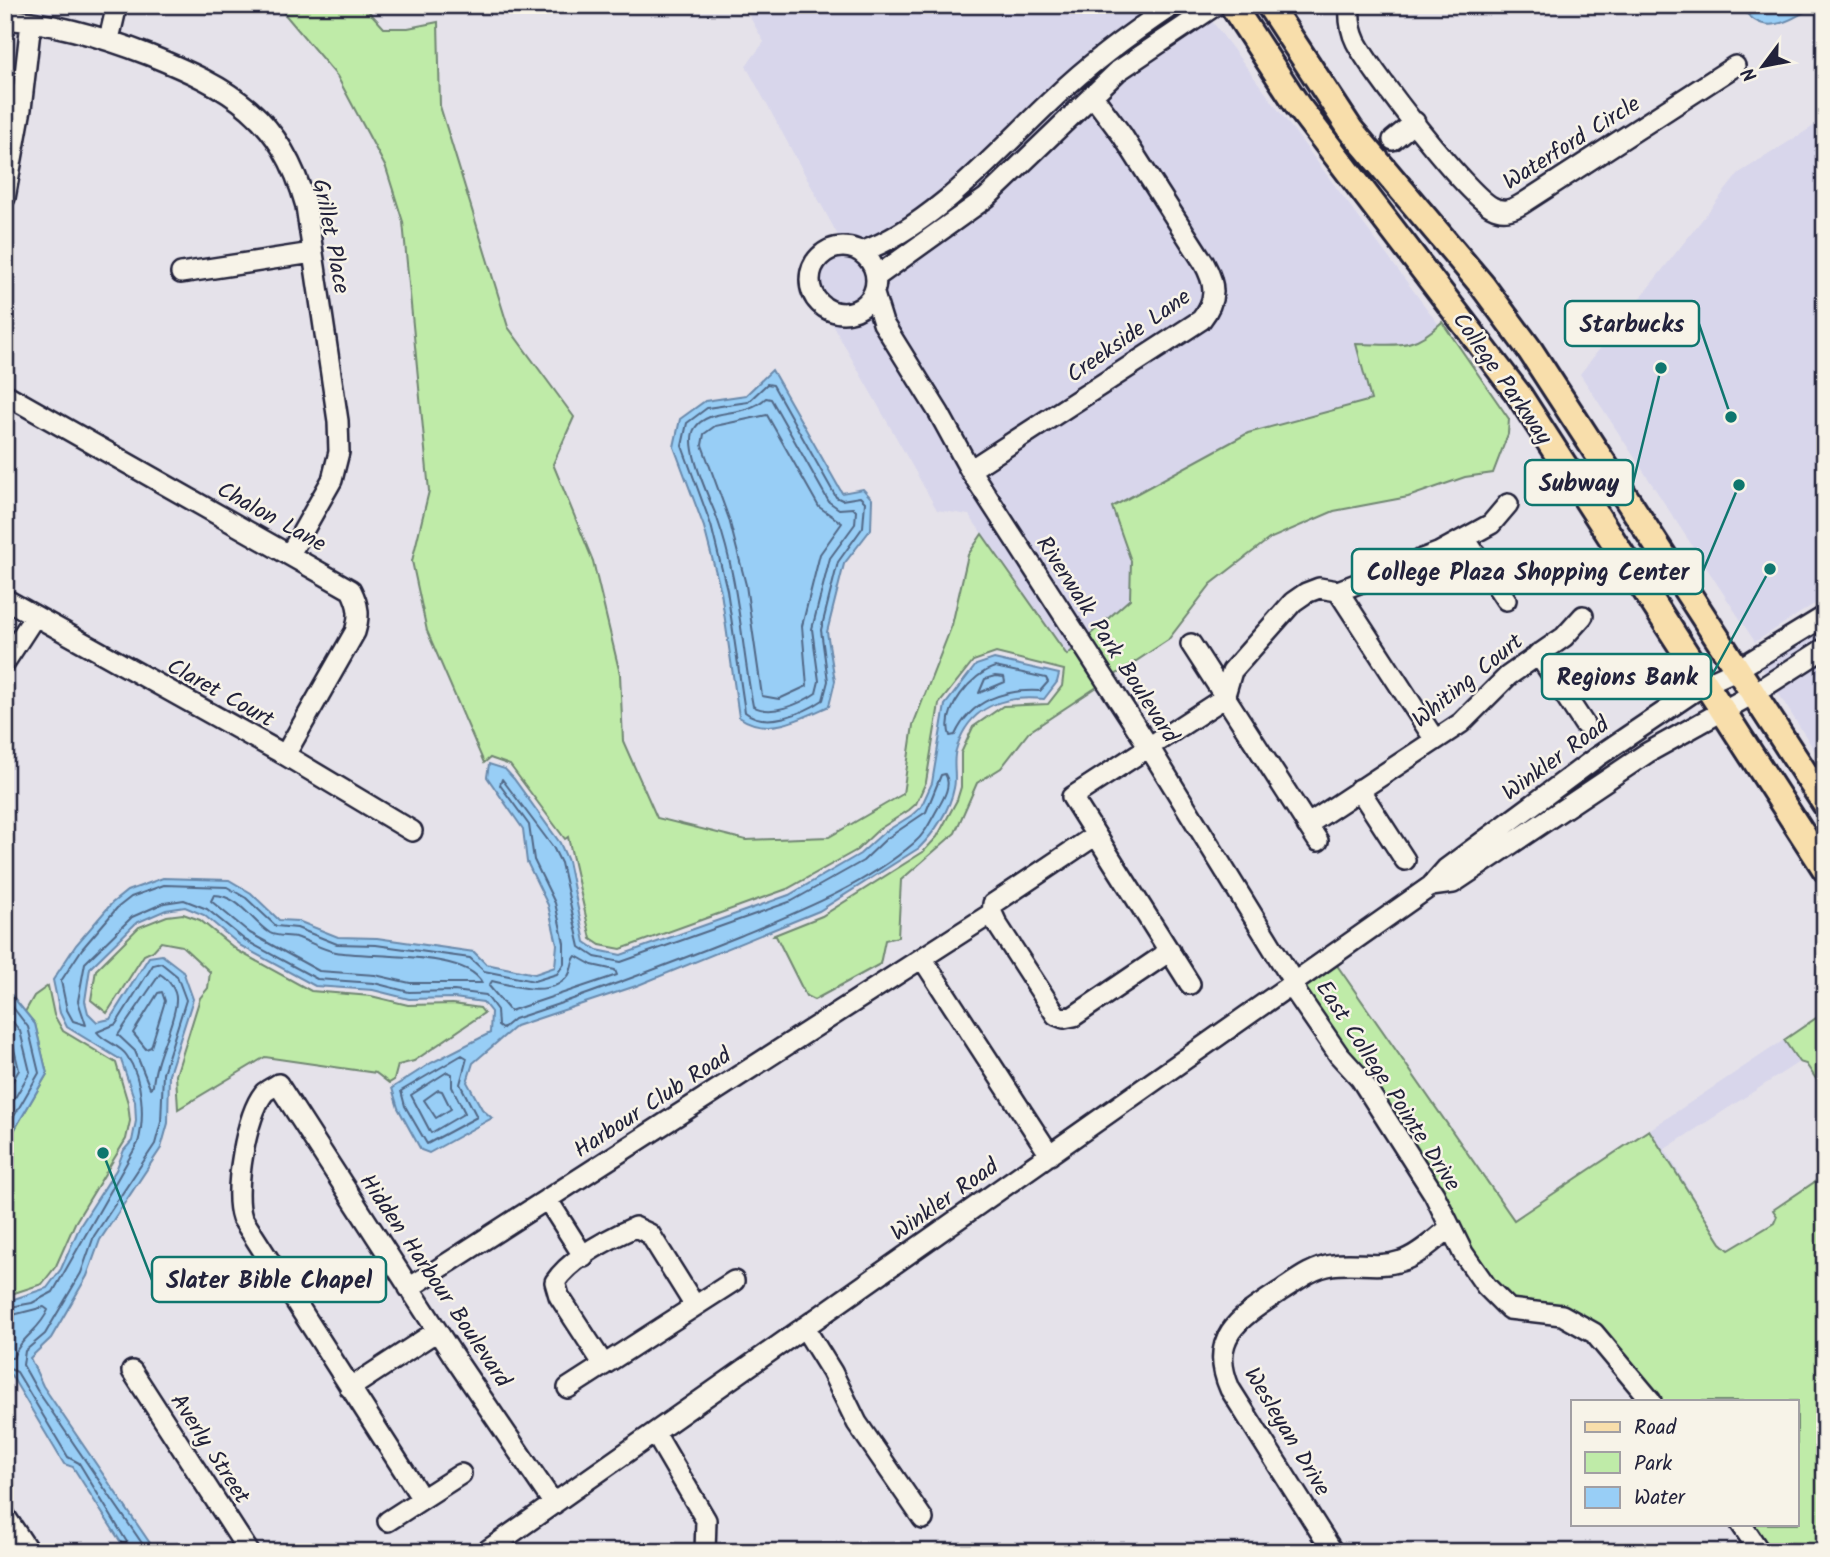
<svg xmlns="http://www.w3.org/2000/svg" width="1830" height="1557" viewBox="0 0 1830 1557" font-family="Kalam,sans-serif">
  <style>
    .built { fill: #d8d6eb }
    .green { fill: #bfeba8; stroke: #708672; stroke-width: 2 }
    .water { fill: #98cef6; stroke: #6989ab; stroke-width: 2 }
    .lines { fill: none; stroke-linecap: round; stroke-linejoin: round }
    .shore { stroke: #516786; stroke-width: 2 }
    .minor-casing { stroke: #22223b; stroke-width: 24 }
    .major-casing { stroke: #22223b; stroke-width: 30 }
    .minor { stroke: #f7f3e8; stroke-width: 19 }
    .major { stroke: #f8deab; stroke-width: 24 }
    .labels { text-anchor: middle; stroke-width: 5; stroke-linejoin: round; paint-order: stroke }
    .street-label { font-size: 23px; fill: #22223b; stroke: #f7f3e8 }
    .leader { fill: none; stroke: #0f766e; stroke-width: 2.5 }
    .callout-dot { fill: #0f766e; stroke: #f7f3e8; stroke-width: 2.5 }
    .callout { fill: #f7f3e8; stroke: #0f766e; stroke-width: 2.5 }
    .callout-label { font-size: 24px; text-anchor: middle; font-weight: bold; fill: #22223b }
  </style>
  <rect width="100%" height="100%" fill="#e5e2ea"/>
  <filter id="ink" filterUnits="userSpaceOnUse"><feTurbulence type="fractalNoise" baseFrequency=".0143" numOctaves="2"/><feDisplacementMap in="SourceGraphic" scale="14" xChannelSelector="R" yChannelSelector="G"/><feConvolveMatrix kernelMatrix="1 2 1 2 8 2 1 2 1" color-interpolation-filters="sRGB"/></filter>
  <g filter="url(#ink)">
    <path class="built" d="M743 5H1200L1439 325 1414 344H1356L1371 400 1113 507 1131 561 1130 599 1067 655 969 515 937 510 805 276 841 241 746 66 764 42Z
      M1825 119V597L1755 642 1580 374 1739 173Z
      M1825 624V640L1768 677 1759 664Z
      M1825 656V767L1775 688Z
      M1784 1040 1799 1062 1665 1149 1721 1244 1649 1130Z"/>
    <path class="green" d="M277 5H363L384 28H408L438 22 440 106 508 327 574 417 553 464 593 561 620 674 623 741 657 818 746 840 829 837 903 794 913 725 952 625 968 555 982 534 1067 655 1130 599 1131 561 1112 507 1248 433 1371 400 1356 344C1395 344 1411 352 1442 322L1509 419 1508 434 1493 473 1465 477 1408 497 1334 511 1269 539 1211 584 1168 640 1029 732 1001 768 977 783 955 833 901 880 898 937 885 940 880 964 814 1000 806 996 776 936H772L822 916 923 852 937 837 957 800 961 787V753L973 727 1003 706 1048 704 1062 686 1064 670 996 653 973 661 939 704 926 782 916 804 909 810 878 830 857 850 787 889 621 949 600 945 591 939 568 837 565 839 510 765 490 758 484 763 427 631 412 561 429 491 403 222 386 168 337 76Z
      M183 914 200 920 238 951 311 991 371 996 408 1005 453 1004 480 1008 484 1013 414 1061 398 1065 394 1080 389 1083 376 1073 265 1057 178 1109 176 1075 200 998 208 988 210 972 182 946 161 942 153 951 144 955 107 1013 91 1000 96 970 139 927 167 916Z
      M1334 961 1514 1220 1649 1130 1721 1243 1729 1250 1774 1223 1777 1216 1773 1210 1825 1175V1552H1747L1729 1524H1797V1401H1647L1595 1341 1552 1321 1502 1305 1428 1189 1288 993Z
      M48 986 54 1015 63 1031 116 1063 128 1103 130 1121 126 1139 75 1223 56 1266 42 1284 5 1296V1146L47 1074 35 1024 25 1012 34 996Z
      M1825 1012V1092L1806 1064 1799 1062 1784 1040Z"/>
    <path class="water" d="M1740 5H1817C1788 21 1763 40 1740 5Z
      M772 370 842 493 863 489 872 499 871 529 844 564 827 632 835 681 829 706C800 719 768 737 739 717L721 592 704 527 674 447 680 419 705 401 746 395Z
      M994 659 1059 674 1057 682 1044 699C1003 695 968 707 956 750 952 762 957 776 954 788 950 810 934 833 919 848L819 911 636 986 516 1026 473 1063 467 1082 482 1109 492 1118 429 1153 421 1150 398 1108 392 1088 431 1063 490 1033 491 1012 483 1002 454 998 409 999 373 990 315 986 241 946 204 915 185 907 166 910 136 923 90 968 85 1001 88 1013 97 1022 110 1019 149 957 162 955 183 971 193 999 169 1074 168 1123 161 1148 100 1240 87 1276 51 1338 30 1358 43 1386 156 1552H127L73 1467 64 1464 11 1375 5 1373V1302L47 1288 61 1269 80 1226 116 1170 124 1150 132 1141 136 1121 135 1101 121 1060 67 1027 60 1013 53 980 76 945 112 903 127 891 163 878 229 880 251 893 279 920 298 921 338 937 377 938 474 952 486 964 535 974 555 967 557 944 548 905 527 862 523 829 487 777 489 764 505 769 514 779 560 843 568 861 585 942 597 950 621 955 789 895 860 854 882 834 912 815 921 807 932 783 945 705 976 665Z
      M5 987 35 1024 47 1074 5 1146Z"/>
    <g class="lines">
      <path class="shore" d="M767 384 773 385 836 497 842 500 860 497 865 502 863 527 838 562 821 630 828 681 823 700C804 713 766 729 745 712L727 590 711 525 682 446 687 423 707 408 748 402Z
        M766 398 771 399 829 502 839 509 853 508 856 511 855 524 830 558 812 629 819 681 816 693C800 704 771 717 753 706 741 644 739 579 717 518 710 499 683 445 695 428 709 407 743 419 766 398Z
        M767 415 819 507 842 523 820 554 802 626 807 686 779 699 762 696 746 585 729 519 702 445 704 434 715 426Z
        M995 667 1046 678 1048 682 1040 691C1004 689 971 700 955 735L950 736C941 710 972 674 995 667Z
        M995 676 1004 677 1005 682 979 693 985 679Z
        M945 774C952 784 944 798 938 808 931 820 926 833 914 843 864 886 800 911 740 936 665 966 591 994 514 1019L502 1029 498 1026 497 1010 486 995 454 991 409 992 374 983 317 979 245 940 207 909 184 900 164 903 132 917 85 963 78 1001 86 1025 73 1021 67 1010 61 981 82 949 117 908 131 897 164 885 227 887 246 898 276 926 297 928 337 944 376 945 470 958 484 971 534 981 557 974 564 964V943L555 903 534 860 529 825 500 785 502 779 553 847 561 863 580 947 595 957 621 962 792 901 863 861 886 839 926 812 941 775Z
        M214 895C240 896 250 920 270 933 277 937 287 935 296 937 309 941 322 950 336 952 369 958 467 951 482 983H410L375 975 319 971 250 933 211 901Z
        M576 956 592 965 615 970 617 975 510 1011 489 986 492 981C514 986 551 998 568 976 573 969 571 961 576 956Z
        M160 974C168 979 177 990 176 1001 175 1025 155 1056 153 1086L150 1088 135 1051 118 1035Z
        M162 992 165 1001 151 1047 146 1049 133 1033 158 993Z
        M5 997 28 1027 39 1073 5 1132
        M5 1012 20 1031 30 1072 5 1115
        M5 1029 11 1036 19 1070 5 1094
        M462 1055 467 1058 460 1084 477 1117 427 1144 405 1106 401 1091Z
        M447 1072 452 1074V1087L465 1113 431 1133 411 1095Z
        M438 1090 442 1091 451 1109 436 1118 424 1100Z
        M5 1308 32 1303 53 1292 138 1143C145 1118 143 1079 127 1056 120 1045 104 1042 97 1032L116 1024 153 965 161 963 177 976 186 1000 163 1073 161 1122 155 1144 94 1236 81 1273 45 1334 25 1351 23 1365 37 1390 148 1552
        M5 1317 44 1307 48 1310C40 1330 20 1338 13 1358H5
        M5 1367 17 1372 68 1457 79 1463 133 1552"/>
      <g class="minor-casing">
        <path id="minor" d="M1350 5C1349 18 1350 30 1356 42 1371 71 1466 194 1492 207 1503 213 1512 210 1522 204L1735 66
          M5 19C56 23 103 37 149 55 231 88 281 116 306 206L338 421 339 452 332 480 290 554
          M109 39 117 5
          M1393 140 1415 122
          M5 198 21 109 31 22
          M810 280a33 33 0 1 1 66 0a33 33 0 1 1-66 0Z
          M861 252C934 226 999 149 1055 97 1091 62 1131 33 1173 5
          M181 273 312 253
          M876 277 986 198 1118 71 1216 5
          M874 294 883 323 939 413 970 470 1149 747 1293 981 1297 994 1339 1055 1360 1078 1434 1194 1463 1253 1486 1286 1509 1309 1562 1315 1594 1333 1651 1401
          M5 394 351 590C359 606 360 615 355 632L285 755
          M970 470 1201 320C1217 300 1216 285 1204 263L1122 135 1092 95
          M1466 540 1506 600
          M1338 591 1435 740
          M5 599 285 755 412 831
          M1191 644 1318 841
          M1538 654 1584 724
          M5 662 35 616
          M1359 789 1405 860
          M1307 825 1461 723 1508 676 1564 637 1583 616
          M1096 835 993 904 992 913 997 924 1056 1015 1064 1018 1074 1016 1170 951
          M1431 886 1453 883 1647 753 1753 694 1825 648
          M922 958 1050 1155
          M1190 984 1072 797 1224 698 1232 671 1293 602 1306 593 1319 588 1338 591 1438 553 1491 524 1508 504
          M547 1199 584 1257
          M409 1288 992 913
          M804 1327 832 1372 857 1423 923 1519
          M604 1365 559 1296 555 1282C571 1258 608 1239 635 1227L650 1234 695 1306
          M132 1371 249 1552
          M350 1388 437 1331
          M568 1388 734 1281
          M655 1433 706 1520 705 1552
          M422 1499 242 1218C233 1192 246 1115 264 1093 267 1090 274 1087 278 1084L456 1360 554 1504
          M5 1516 29 1552
          M388 1521 461 1474
          M1741 1524 1760 1552
          M485 1552 1431 886 1446 869 1597 757 1705 684 1738 669 1825 616
          M1333 1552 1230 1389C1207 1337 1241 1317 1279 1292 1296 1281 1312 1268 1332 1265 1355 1261 1378 1269 1401 1261 1418 1256 1435 1239 1450 1228"/>
      </g>
      <g class="major-casing">
        <path id="major" d="M1232 5 1298 106 1519 395 1825 869
          M1269 5 1351 130 1482 285 1530 350 1825 804"/>
      </g>
      <use href="#minor" class="minor"/>
      <use href="#major" class="major"/>
    </g>
  </g>
  <g class="labels">
    <g class="street-label">
      <text transform="translate(1571 142) rotate(-32)" y="8">Waterford Circle</text>
      <text transform="translate(332 236) rotate(79)" y="8">Grillet Place</text>
      <text transform="translate(1128 335) rotate(-35)" y="8">Creekside Lane</text>
      <text transform="translate(1503 378) rotate(55)" y="8">College Parkway</text>
      <text transform="translate(272 516) rotate(29)" y="8">Chalon Lane</text>
      <text transform="translate(1108 639) rotate(57)" y="8">Riverwalk Park Boulevard</text>
      <text transform="translate(1467 680) rotate(-39)" y="8">Whiting Court</text>
      <text transform="translate(221 692) rotate(29)" y="8">Claret Court</text>
      <text transform="translate(1555 758) rotate(-36)" y="8">Winkler Road</text>
      <text transform="translate(1389 1085) rotate(57)" y="8">East College Pointe Drive</text>
      <text transform="translate(652 1102) rotate(-33)" y="8">Harbour Club Road</text>
      <text transform="translate(944 1199) rotate(-35)" y="8">Winkler Road</text>
      <text transform="translate(436 1280) rotate(56)" y="8">Hidden Harbour Boulevard</text>
      <text transform="translate(1288 1431) rotate(59)" y="8">Wesleyan Drive</text>
      <text transform="translate(211 1448) rotate(57)" y="8">Averly Street</text>
    </g>
  </g>
  <path class="leader" d="M1731 417L1699 324M1661 368L1633 483M1739 485L1703 571M1770 569L1711 677M103 1153L152 1280"/>
  <g class="callout-dot">
    <circle cx="1731" cy="417" r="7"/>
    <circle cx="1661" cy="368" r="7"/>
    <circle cx="1739" cy="485" r="7"/>
    <circle cx="1770" cy="569" r="7"/>
    <circle cx="103" cy="1153" r="7"/>
  </g>
  <g class="callout">
    <rect x="1565" y="301" width="134" height="45" rx="7"/>
    <rect x="1525" y="460" width="108" height="45" rx="7"/>
    <rect x="1352" y="549" width="351" height="45" rx="7"/>
    <rect x="1542" y="654" width="169" height="45" rx="7"/>
    <rect x="152" y="1257" width="234" height="45" rx="7"/>
  </g>
  <g class="callout-label">
    <text x="1632" y="332">Starbucks</text>
    <text x="1579" y="491">Subway</text>
    <text x="1528" y="580">College Plaza Shopping Center</text>
    <text x="1627" y="685">Regions Bank</text>
    <text x="269" y="1288">Slater Bible Chapel</text>
  </g>
  <rect width="1830" height="1557" fill="none" stroke="#f7f3e8" stroke-width="28"/>
  <rect x="14" y="14" width="1802" height="1529" fill="none" stroke="#22223b" stroke-width="2.5" filter="url(#ink)"/>
  <rect x="1571" y="1400" width="228" height="126" fill="#f7f3e8" stroke="#a29fa3" stroke-width="2"/>
  <rect x="1585" y="1422" width="35" height="10" fill="#f8deab" stroke="#a29fa3" stroke-width="2"/>
  <text x="1634" y="1434" font-size="21" fill="#22223b">Road</text>
  <rect x="1585" y="1452" width="35" height="21" fill="#bfeba8" stroke="#a29fa3" stroke-width="2"/>
  <text x="1634" y="1470" font-size="21" fill="#22223b">Park</text>
  <rect x="1585" y="1487" width="35" height="21" fill="#98cef6" stroke="#a29fa3" stroke-width="2"/>
  <text x="1634" y="1504" font-size="21" fill="#22223b">Water</text>
  <g transform="translate(1763 66) rotate(238)" stroke="#f7f3e8" stroke-width="5" paint-order="stroke">
  <path d="M0-5L12 26L0 18L-12 26Z" fill="#22223b"/>
  <text y="-10" font-size="19" font-weight="bold" text-anchor="middle" fill="#22223b">N</text>
  </g>
</svg>
